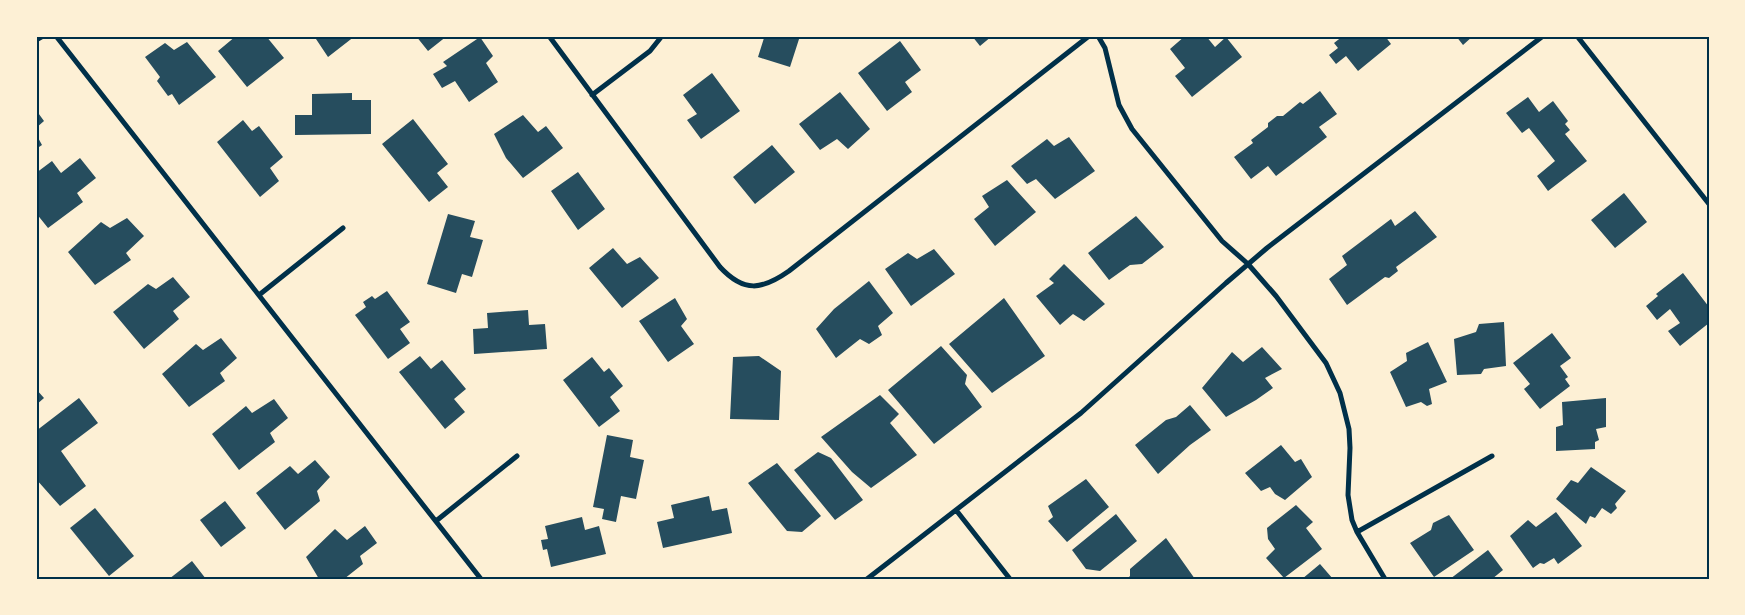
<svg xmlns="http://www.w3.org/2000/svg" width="1745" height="615" viewBox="0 0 1745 615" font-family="'Noto Sans',sans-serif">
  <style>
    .building { fill: #264d5e }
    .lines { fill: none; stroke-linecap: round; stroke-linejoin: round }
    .minor { stroke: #003049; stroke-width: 5 }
    .neatline { fill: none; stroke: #003049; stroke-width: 2 }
  </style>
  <rect width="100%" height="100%" fill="#fdf0d5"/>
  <path class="building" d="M236 36H266L284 58 247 87 218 51Z
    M314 36H355L328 57Z
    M416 36H447L428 51Z
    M760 36H800L790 67 758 57 764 38Z
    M972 36H992L980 46Z
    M1185 36H1206L1215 47 1226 37 1242 57 1192 97 1175 76 1185 68 1170 49Z
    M1343 36H1385L1391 44 1358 71 1346 56 1336 64 1329 55 1338 48 1334 43Z
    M1456 36H1473L1463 45Z
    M480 37 493 56 486 63 498 82 469 102 455 81 442 88 433 74 447 66 443 62Z
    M900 41 921 70 905 82 912 92 887 111 858 73Z
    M187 42 216 77 179 105 172 94 168 96 157 81 160 77 145 57 165 43 174 50Z
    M712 73 740 111 701 139 687 120 697 114 683 95Z
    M1320 91 1337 114 1319 127 1327 137 1276 176 1268 166 1251 179 1234 157 1253 143 1251 140 1268 127V123L1277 116H1283L1300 102 1303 104Z
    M840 92 870 129 848 149 837 139 820 150 799 124Z
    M352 93V100H371V134L295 135V115H312V94Z
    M1528 97 1539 112 1553 101 1568 121 1565 124 1570 130 1565 134 1587 161 1548 191 1537 176 1555 161 1529 128 1522 133 1506 113Z
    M36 110 44 121 36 128Z
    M523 115 538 132 546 126 563 148 523 178 506 158 494 134Z
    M413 119 448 164 437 173 448 187 429 202 382 144Z
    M243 120 252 131 259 126 283 157 270 168 279 181 260 197 217 142Z
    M36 134 42 145 36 149Z
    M1069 137 1095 171 1055 199 1036 179 1027 184 1011 166 1047 139 1054 146Z
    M772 145 795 172 755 204 733 177Z
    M80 158 96 178 77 193 83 202 48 228 36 213V173L52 161 61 173Z
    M578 172 605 209 578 230 551 191Z
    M1007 180 1036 212 995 246 974 219 989 207 982 196Z
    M1624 193 1647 222 1615 248 1591 220Z
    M1415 211 1437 237 1396 267 1398 271 1389 278 1385 277 1347 305 1329 279 1347 265 1342 256 1391 219 1395 226Z
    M448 214 475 221 470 237 483 240 472 277 462 274 456 293 427 284Z
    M1136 216 1164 247 1142 264 1130 265 1109 280 1088 253Z
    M127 218 144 236 126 253 131 260 95 285 68 252 101 222 110 228Z
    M613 248 627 264 640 257 659 278 622 308 589 268Z
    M934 249 955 274 911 306 885 269 908 253 917 259Z
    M1064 264 1105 304 1084 321 1073 314 1060 325 1036 296 1054 283 1049 279Z
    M1683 273 1709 307V323L1680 346 1668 331 1680 323 1670 309 1657 320 1646 306 1658 296 1656 294Z
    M173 277 190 297 173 311 179 319 144 349 113 312 148 284 156 289Z
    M869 281 893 313 878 326 882 335 869 344 860 339 836 358 816 329 834 309Z
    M387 291 410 322 400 329 410 343 388 359 355 315 366 307 363 302 372 296 375 299Z
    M675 298 687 319 681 326 694 344 668 362 639 321Z
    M1004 298 1045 356 992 393 949 344Z
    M528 310 529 325 545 324 547 349 474 354 473 329 488 328 487 313Z
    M1504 322 1506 366 1484 369 1481 374 1457 375 1454 339 1476 332 1479 324Z
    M1552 333 1571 358 1560 366 1568 377 1565 379 1570 386 1540 409 1524 389 1530 384 1513 363Z
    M221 338 237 358 220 373 225 381 189 407 162 374 196 344 203 350Z
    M1428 342 1447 382 1429 389 1432 404 1427 406 1421 402 1406 407 1390 372 1407 361 1406 353Z
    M941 346 967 375 965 384 982 407 934 444 888 390Z
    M1262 347 1282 369 1265 378 1273 388 1256 400 1226 417 1202 388 1232 352 1243 362Z
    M420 356 431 369 442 360 466 389 454 399 465 412 445 429 399 372Z
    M759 356 781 371 779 420 730 419 733 357Z
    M592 357 604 372 609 368 623 386 610 397 620 411 599 427 563 380Z
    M36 389 44 398 36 405Z
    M880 395 899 414 890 423 917 455 871 488 852 472 821 437Z
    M79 398 98 423 61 451 86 486 60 506 36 479V431Z
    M1606 398V427L1596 429 1599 440 1595 442V449L1556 451V427L1563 425 1562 402Z
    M274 399 288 418 270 433 275 442 239 470 212 434 246 406 252 413Z
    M1190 405 1211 430 1190 445 1158 474 1135 445 1166 420 1176 417Z
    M607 435 633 440 630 457 644 460 636 499 621 496 616 522 602 519 604 509 593 507Z
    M1281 445 1295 462 1301 459 1312 477 1285 500 1275 494 1270 487 1261 491 1245 473Z
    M818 452 831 458 863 500 835 520 794 470Z
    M315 460 330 477 317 491 320 501 285 530 256 493 290 466 298 474Z
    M777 463 821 516 802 532 787 531 748 483Z
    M1591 467 1626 491 1615 504 1617 508 1611 514 1602 508 1595 518 1590 516 1586 524 1556 499 1571 480 1578 483Z
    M1086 479 1109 507 1067 542 1048 521 1053 517 1048 506Z
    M709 496 712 511 727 508 732 533 663 548 657 522 674 518 671 505Z
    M225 501 246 528 221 547 200 520Z
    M1296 505 1313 522 1306 528 1322 549 1284 578 1266 558 1275 549 1268 539 1267 528Z
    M95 508 134 556 109 576 70 528Z
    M1556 512 1582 546 1558 564 1554 558 1544 564 1540 563 1533 568 1510 536 1528 520 1536 527Z
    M1116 514 1137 541 1100 571 1086 569 1072 550Z
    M1449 515 1474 550 1434 577 1410 543 1431 530 1433 523Z
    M582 517 585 530 599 526 606 554 551 567 547 549 543 550 541 540 548 539 545 526Z
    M365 526 377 543 360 556 363 564 344 579H319L306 557 335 529 347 540Z
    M1166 538 1195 579H1127L1130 576V569Z
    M1488 550 1503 570 1492 579H1450Z
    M192 561 206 579H169Z
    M1320 564 1333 579H1302Z"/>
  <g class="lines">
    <path class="minor" d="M56 36 481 579
      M549 36 720 267C744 293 762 290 789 271L1089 36
      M1098 36 1105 48 1119 105 1132 129 1222 241 1248 264 1276 296 1326 363 1340 393 1349 429 1350 448 1348 495 1352 520 1357 532 1385 579
      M1577 36 1709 204
      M36 40 43 36
      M592 95 650 51 662 36
      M259 295 343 228
      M956 510 1010 579
      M436 521 517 456
      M1357 532 1492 456
      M867 579 1081 413 1226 283 1267 248 1543 36"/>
  </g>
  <rect width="1745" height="615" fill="none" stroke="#fdf0d5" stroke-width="75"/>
  <rect x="38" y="38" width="1670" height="540" class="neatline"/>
</svg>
